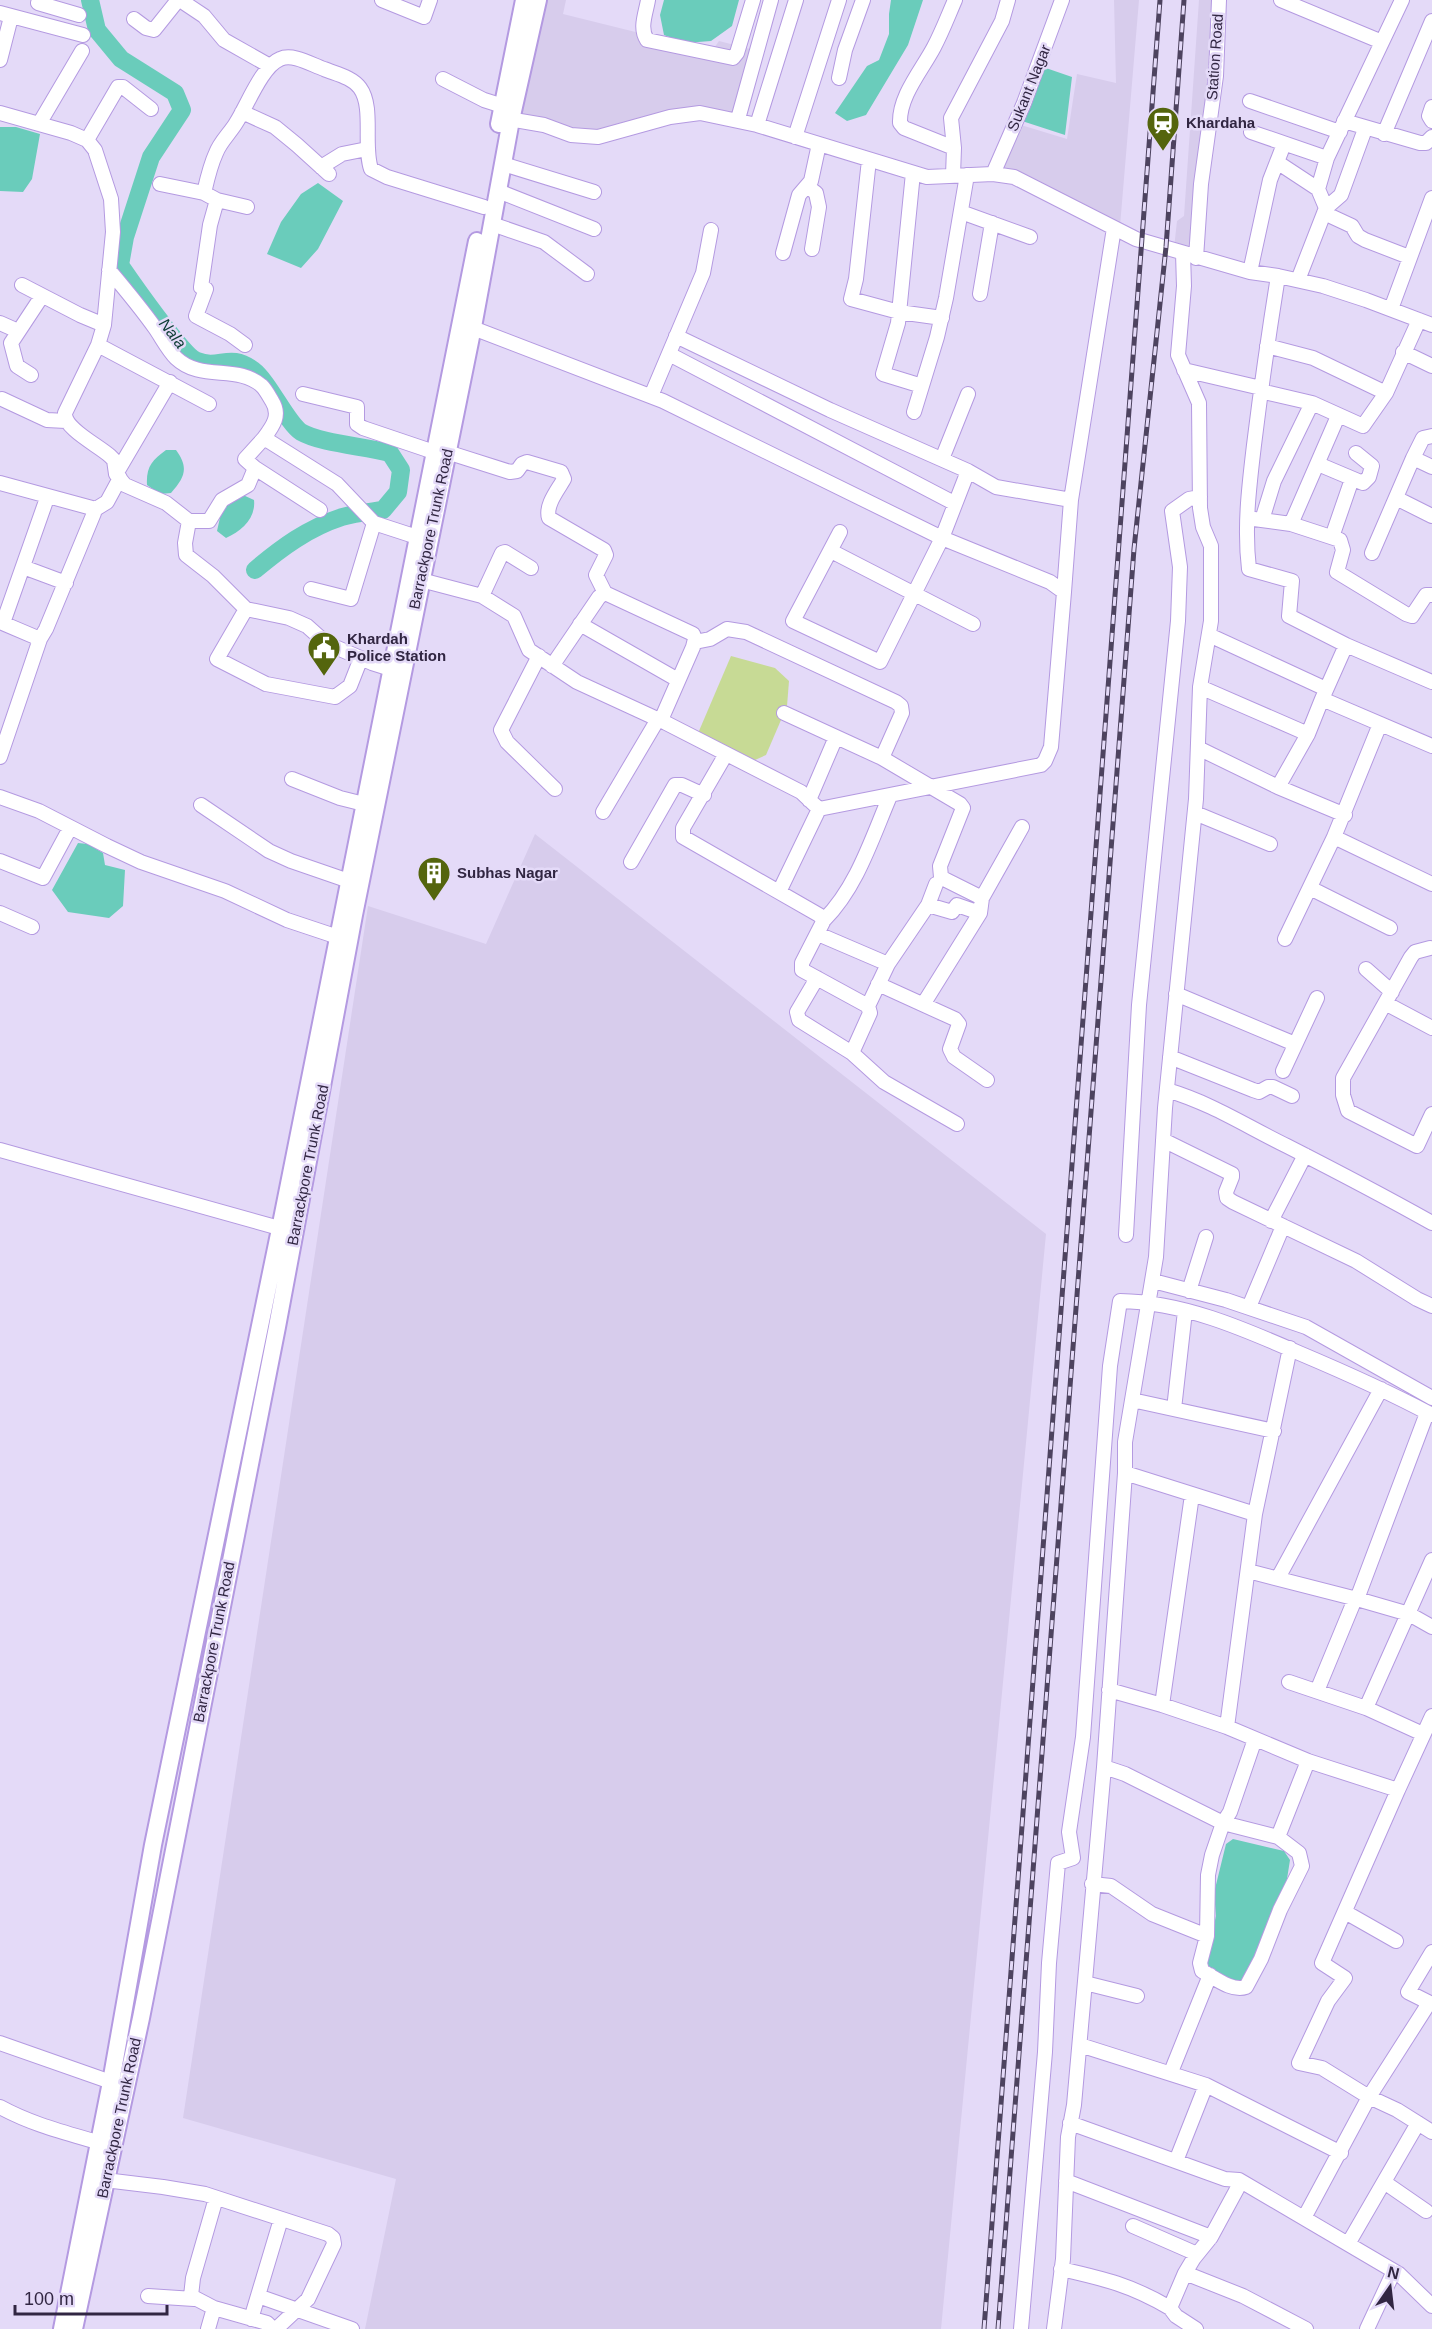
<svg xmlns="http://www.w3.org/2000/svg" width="1432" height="2329" viewBox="0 0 1432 2329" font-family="Arial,sans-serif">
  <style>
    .built { fill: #d7ccec }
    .green { fill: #c7da95 }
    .water { fill: #6accbb }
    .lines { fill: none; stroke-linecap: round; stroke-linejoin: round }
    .river { stroke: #6accbb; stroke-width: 18 }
    .minor-casing { stroke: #b49ae1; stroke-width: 16 }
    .major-casing { stroke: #b49ae1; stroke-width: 20 }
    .minor { stroke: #fff; stroke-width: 14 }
    .major { stroke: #fff; stroke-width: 16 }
    .rail-casing { stroke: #4d435f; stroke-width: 5 }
    .rail { stroke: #e4daf8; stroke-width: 3; stroke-dasharray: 9; stroke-linecap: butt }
    .labels { text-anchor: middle; stroke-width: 5; stroke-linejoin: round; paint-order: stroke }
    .street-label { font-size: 15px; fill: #312642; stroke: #e4daf8 }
    .poi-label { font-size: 15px; font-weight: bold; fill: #312642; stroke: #e4daf8; text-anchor: start }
    .water-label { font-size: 16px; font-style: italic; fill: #0b3b33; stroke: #e4daf8 }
  </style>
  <rect width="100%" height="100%" fill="#e4daf8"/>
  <path class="built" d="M539 0H566L563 14 712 51 719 41 754 50 737 115 703 107 598 135 517 116Z
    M1114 0H1139L1120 226 1000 170 1021 125 1067 139 1077 74 1116 83Z
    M1199 0H1215L1213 75 1193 254 1174 248 1177 221 1184 216Z
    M535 834 1046 1234 941 2329H365L396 2179 183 2118 368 906 486 944Z"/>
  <path class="green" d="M731 656 775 668 789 681 787 706 766 755 755 760 696 738Z"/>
  <path class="water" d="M664 0H739L732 26 711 41 685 43 664 35 660 15Z
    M891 0H923L908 45 866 115 847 121 835 113 867 66 879 60 889 34V14Z
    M1043 67 1072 77 1065 135 1022 121Z
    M0 127H16L40 134 32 179 23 192 0 191Z
    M318 183 343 201 318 249 301 268 267 254 281 222 301 194Z
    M166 450H176C189 468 185 477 171 493L160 494 147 485C146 467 152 460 166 450Z
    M243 495 254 500C256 518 242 531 226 538L217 531 221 513 228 498Z
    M78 843 88 844 103 853 105 865 125 870 123 906 109 918 68 912 52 890Z
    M1233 1839 1284 1851 1290 1860 1284 1898 1257 1961 1243 1983 1220 1980 1204 1965 1216 1916 1214 1893 1226 1844Z"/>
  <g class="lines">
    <path class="river" d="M90 0 97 30 121 59 175 93 182 110 151 157 125 237 120 265C131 281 183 356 197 361 220 370 229 352 253 370 269 382 287 423 301 432 322 444 365 446 390 453L401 470 398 492 383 510C369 512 355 513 342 517 308 528 281 548 255 570"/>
    <g class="minor-casing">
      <path id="minor" d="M180 0 204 16 224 40 270 66
        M382 0 424 17 430 0
        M648 0C646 13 639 28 647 40L733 58 737 53 753 0
        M1281 0 1382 42
        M38 3 79 15
        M0 13 83 35
        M134 19 146 28 154 30 178 0
        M0 60 11 17
        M839 78 845 50 863 0
        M443 79 484 100 503 106
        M1250 101 1340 132
        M1432 107 1429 116 1432 121
        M242 112 275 127 297 145 329 174
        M0 113 71 133 87 140 95 150 111 199 113 232 104 325 98 345 65 413C64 429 98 445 110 456L114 460 116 474 125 485 166 503 189 521 185 543 186 555 213 576 246 609 289 618 307 626 326 643 372 663 391 669 401 670
        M503 118 544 125 571 135 598 137 670 117 700 113 757 125 927 177 993 174 1014 177 1136 239 1250 272 1278 276 1323 286 1366 300 1432 325
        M738 119 771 0
        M1344 121 1420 143H1426L1432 137
        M39 124 82 51
        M757 125 796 0
        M1251 132 1327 158
        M1384 134 1432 21
        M795 137 839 0
        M87 140 118 87H123L151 109
        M954 148 904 128 900 123C899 96 922 70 934 47 942 32 948 16 955 0
        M869 160 856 279 851 299 899 312 942 318
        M1277 162 1318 189
        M503 164 594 192
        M321 167 342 154 367 149
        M913 173 898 323 883 374 922 386
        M993 174 1024 103 1062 0
        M953 175 954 148 951 118 1002 21 1008 0
        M160 184 204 193
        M808 187 816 193 819 207 812 249
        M498 191 594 229
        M217 200 210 225 201 287 206 289 196 316 230 334 245 345
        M247 207 217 200 204 193C207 180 210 166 216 153 220 142 230 133 236 123 247 106 262 66 280 59 293 53 312 65 324 69 336 74 352 77 360 88 374 107 363 146 371 169L387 177 484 207
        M1326 208 1341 195 1365 129
        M961 212 1030 237
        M1324 213 1352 226 1358 236 1365 240 1409 257
        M492 224 544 242 587 274
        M783 253 799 195 811 181 819 144
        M1196 258 1201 184 1216 76 1219 0
        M109 270C125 289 141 308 155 328 162 338 168 350 176 358 201 382 238 364 262 386 266 390 269 396 272 401 281 415 273 426 264 438
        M1250 272 1270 180 1284 144
        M1278 276C1269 332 1261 388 1254 445 1249 487 1244 527 1249 569L1292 581 1289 616 1346 645 1432 682
        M1298 280 1326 208 1318 189 1327 158 1402 0
        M22 285 80 315 104 325
        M980 294 992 223
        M1391 309 1432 198
        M0 323 18 331
        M465 325 663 401 942 538 1050 582 1064 592 1051 747 1045 761 1041 765 819 809
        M676 336 830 410 968 471 942 538 880 662 793 621 840 532
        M98 345 209 404
        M1267 346 1313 358 1386 393
        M1403 352 1432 366
        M669 354 954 503
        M1184 370 1261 388
        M31 375 17 366 11 343 42 296
        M1260 391 1312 403 1363 426 1386 393 1419 320
        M303 394 357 407V424L363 428 434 452
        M651 396 703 273 711 230
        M2 399 47 420 66 421
        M914 412 937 337 946 298 967 175
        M1338 416 1291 524 1340 540 1343 550 1337 572 1406 614 1412 616 1426 595H1432
        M447 452 510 472 517 471 522 464 527 462 561 472 564 479C558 490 545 505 549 518L604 550 606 555 596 575 605 593
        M1413 458 1423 438 1432 436
        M942 459 968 394
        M1318 464 1363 483 1369 477 1372 466 1356 453
        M255 468 320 510
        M968 471 996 487 1071 500
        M116 474 170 382
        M0 483 92 508 94 513 46 629 40 639 0 757
        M1396 498 1432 516
        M94 510 107 502 120 478
        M1254 519 1291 524
        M1262 520 1274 481 1312 403
        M189 521H209L222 500 248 485 255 468 245 459 264 438 337 484 374 523
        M1332 537 1352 479
        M831 551 973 624
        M1372 553 1413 458 1432 467
        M23 567 66 583
        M421 580 482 596 514 616 529 650 577 682 666 723 801 792 819 809 779 892
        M311 589 351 599 374 523 417 537
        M1064 592 1071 500 1114 228
        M482 596 502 553 505 552 531 568
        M246 609 217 659 266 684 335 697 350 686 361 658
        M0 622 40 639
        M3 623 47 498
        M580 624 678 680
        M1209 635 1326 689
        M695 642 710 639 727 629 746 632 896 702 901 706 902 713 882 758
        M1346 645 1322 699 1432 746
        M539 656 501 730 507 742 555 789
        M552 666 599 597 605 593 693 634 695 639 693 647 661 720
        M1200 687 1308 734
        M784 713 882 758 960 804 963 808 940 866 941 877 946 880 982 898
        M1380 724 1334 837 1432 884
        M1198 748 1278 787 1345 815
        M726 754 683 828V837L819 915 824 920 802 963V970L868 1006 870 1013 852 1053
        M292 779 340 798 364 804
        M1278 787 1308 734 1322 699
        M0 797 39 811 107 846 141 862 225 891 287 920 338 937
        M809 800 836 737
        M201 805 269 851 291 861 349 881
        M603 812 658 719
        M1195 813 1270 844
        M0 861 43 878 70 828
        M631 862 675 785H682L704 795
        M936 884 928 905 952 912 957 905 980 913
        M1310 888 1390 928
        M0 913 32 927
        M824 920C857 887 872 838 890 796
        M818 934 888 964
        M1285 939 1334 837
        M1430 948 1415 952 1411 957 1343 1078V1095L1348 1111 1417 1146 1432 1114
        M1366 969 1392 992
        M817 978 797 1012 799 1020 852 1053 884 1082 957 1124
        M878 984 955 1019 959 1024 950 1049 954 1057 987 1080
        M1176 994 1295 1044
        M924 1003 980 913 982 898 1022 827
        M1385 1003 1432 1028
        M868 1006 888 964 928 905
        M1170 1057 1253 1090 1259 1092 1268 1087H1273L1292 1096
        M1283 1071 1317 998
        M1167 1090C1213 1104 1244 1125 1287 1146 1336 1171 1384 1196 1432 1223
        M1163 1140 1232 1174V1177L1226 1192 1227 1198 1233 1202 1356 1261 1417 1299 1432 1306
        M0 1150 290 1231
        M1271 1221 1305 1155
        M1126 1235 1139 1005 1178 621 1180 567 1172 511 1189 499 1200 497
        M1153 1281 1226 1300 1306 1327 1432 1398
        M1189 1291 1206 1237
        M1249 1307 1283 1226
        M1290 1348 1255 1514 1227 1727 1308 1761 1398 1790 1322 1963 1345 1978 1328 2001 1299 2063 1322 2068 1369 2097 1304 2218
        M1132 1400 1274 1431
        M1174 1409 1185 1311
        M1427 1413 1357 1599 1409 1614 1432 1627
        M1125 1473 1255 1514
        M1192 1495 1162 1705 1227 1727
        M1248 1571 1357 1599
        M1278 1578 1381 1389
        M1289 1682 1366 1708 1423 1734
        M1109 1690 1162 1705
        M1317 1691 1355 1599
        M1366 1708 1432 1560
        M1104 1767 1125 1774 1223 1823 1278 1837 1299 1853 1302 1866 1280 1910 1261 1959 1246 1987C1232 1992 1215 1978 1202 1971L1200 1963 1207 1936 1208 1875 1212 1855 1223 1823 1230 1812 1255 1739
        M1398 1790 1432 1716
        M1278 1837 1308 1761
        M1092 1884 1111 1886 1152 1914 1207 1936
        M1345 1912 1396 1941
        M1432 1952 1408 1992 1432 2004
        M1085 1983 1137 1996
        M1429 2003 1369 2097 1397 2110 1432 2132
        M0 2043 111 2082
        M1080 2045 1206 2085 1341 2153
        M1171 2072 1210 1975
        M0 2107C31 2124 63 2132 97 2142
        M1070 2123 1225 2179 1239 2180 1399 2274 1432 2306
        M1176 2161 1206 2085
        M105 2180 163 2187 205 2194 328 2234 333 2238 334 2244 308 2299 276 2329
        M1066 2181 1211 2237
        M1384 2182 1426 2211
        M216 2198 193 2278 191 2296 214 2308 267 2323 273 2329
        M1133 2226 1197 2254
        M1348 2244 1418 2123
        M1061 2269C1105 2279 1131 2285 1170 2308
        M1185 2273 1243 2296 1306 2329
        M148 2296 194 2299
        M258 2296 352 2329
        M251 2319 281 2219
        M208 2329 214 2308
        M1021 2329 1045 2052 1049 1963 1058 1863 1073 1858 1069 1832 1083 1737 1110 1366 1120 1301C1182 1302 1242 1328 1299 1353 1344 1372 1389 1392 1432 1415
        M1054 2329 1063 2259 1068 2137 1074 2105 1104 1767 1125 1473V1442L1156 1257 1165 1108 1196 799 1200 687 1211 621V546L1203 527 1200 508 1199 403 1178 355 1184 286 1183 253
        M1196 2329 1176 2316 1170 2308 1185 2273 1194 2258 1211 2237 1237 2189 1239 2180
        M1367 2329 1394 2271"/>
    </g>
    <g class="major-casing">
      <path id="major" d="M499 124 524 0
        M62 2329 111 2082 153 1845 280 1229 477 241
        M74 2329 141 2018 277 1327 354 915 473 327 511 120 538 0"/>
    </g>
    <use href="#minor" class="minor"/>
    <use href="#major" class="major"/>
    <g class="rail-casing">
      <path id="rail" d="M984 2329 1160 0
        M998 2329 1134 549 1166 247 1184 0"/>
    </g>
    <use href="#rail" class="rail"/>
  </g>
  <defs>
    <g id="station-pin" transform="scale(1.725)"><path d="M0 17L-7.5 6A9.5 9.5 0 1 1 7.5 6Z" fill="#54650d" stroke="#e4daf8"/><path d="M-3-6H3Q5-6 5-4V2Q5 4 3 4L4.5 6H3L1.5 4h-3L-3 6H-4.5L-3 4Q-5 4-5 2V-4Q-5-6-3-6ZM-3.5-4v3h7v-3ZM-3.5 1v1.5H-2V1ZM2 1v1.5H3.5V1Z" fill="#fff"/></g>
    <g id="civic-pin" transform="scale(1.725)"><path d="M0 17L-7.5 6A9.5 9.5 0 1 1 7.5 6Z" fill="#54650d" stroke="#e4daf8"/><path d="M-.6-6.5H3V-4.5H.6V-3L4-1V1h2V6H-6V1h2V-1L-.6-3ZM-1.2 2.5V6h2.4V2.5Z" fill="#fff"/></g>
    <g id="building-pin" transform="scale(1.725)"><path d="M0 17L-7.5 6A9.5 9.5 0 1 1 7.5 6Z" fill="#54650d" stroke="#e4daf8"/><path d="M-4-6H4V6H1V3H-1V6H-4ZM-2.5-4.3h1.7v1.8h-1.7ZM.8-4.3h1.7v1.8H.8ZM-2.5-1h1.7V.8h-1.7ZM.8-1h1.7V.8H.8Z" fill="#fff"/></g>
  </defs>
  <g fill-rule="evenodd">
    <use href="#station-pin" x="1163" y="123"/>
    <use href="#civic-pin" x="324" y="648"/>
    <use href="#building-pin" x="434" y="873"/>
  </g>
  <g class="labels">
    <g class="street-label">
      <text transform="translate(1215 57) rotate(-86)" y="5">Station Road</text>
      <text transform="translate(1029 88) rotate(-68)" y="5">Sukant Nagar</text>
      <text transform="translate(431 529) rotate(-78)" y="5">Barrackpore Trunk Road</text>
      <text transform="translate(308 1165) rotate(-79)" y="5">Barrackpore Trunk Road</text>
      <text transform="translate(214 1642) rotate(-79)" y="5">Barrackpore Trunk Road</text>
      <text transform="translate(119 2118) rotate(-78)" y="5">Barrackpore Trunk Road</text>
    </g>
    <g class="poi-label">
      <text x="1186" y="128">Khardaha</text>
      <text x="347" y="644">Khardah<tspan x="347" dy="17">Police Station</tspan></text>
      <text x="457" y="878">Subhas Nagar</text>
    </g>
    <g class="water-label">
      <text transform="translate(173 333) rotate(52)" y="6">Nala</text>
    </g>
  </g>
  <g transform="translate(1390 2287) rotate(14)" stroke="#e4daf8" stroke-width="4.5" paint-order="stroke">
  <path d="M0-4.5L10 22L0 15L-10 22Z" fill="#312642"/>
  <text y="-9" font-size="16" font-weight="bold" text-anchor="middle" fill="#312642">N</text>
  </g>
  <path d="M15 2305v9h152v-9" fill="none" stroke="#312642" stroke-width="3"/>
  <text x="24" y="2305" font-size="18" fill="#312642" stroke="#e4daf8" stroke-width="4.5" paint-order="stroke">100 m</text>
</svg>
